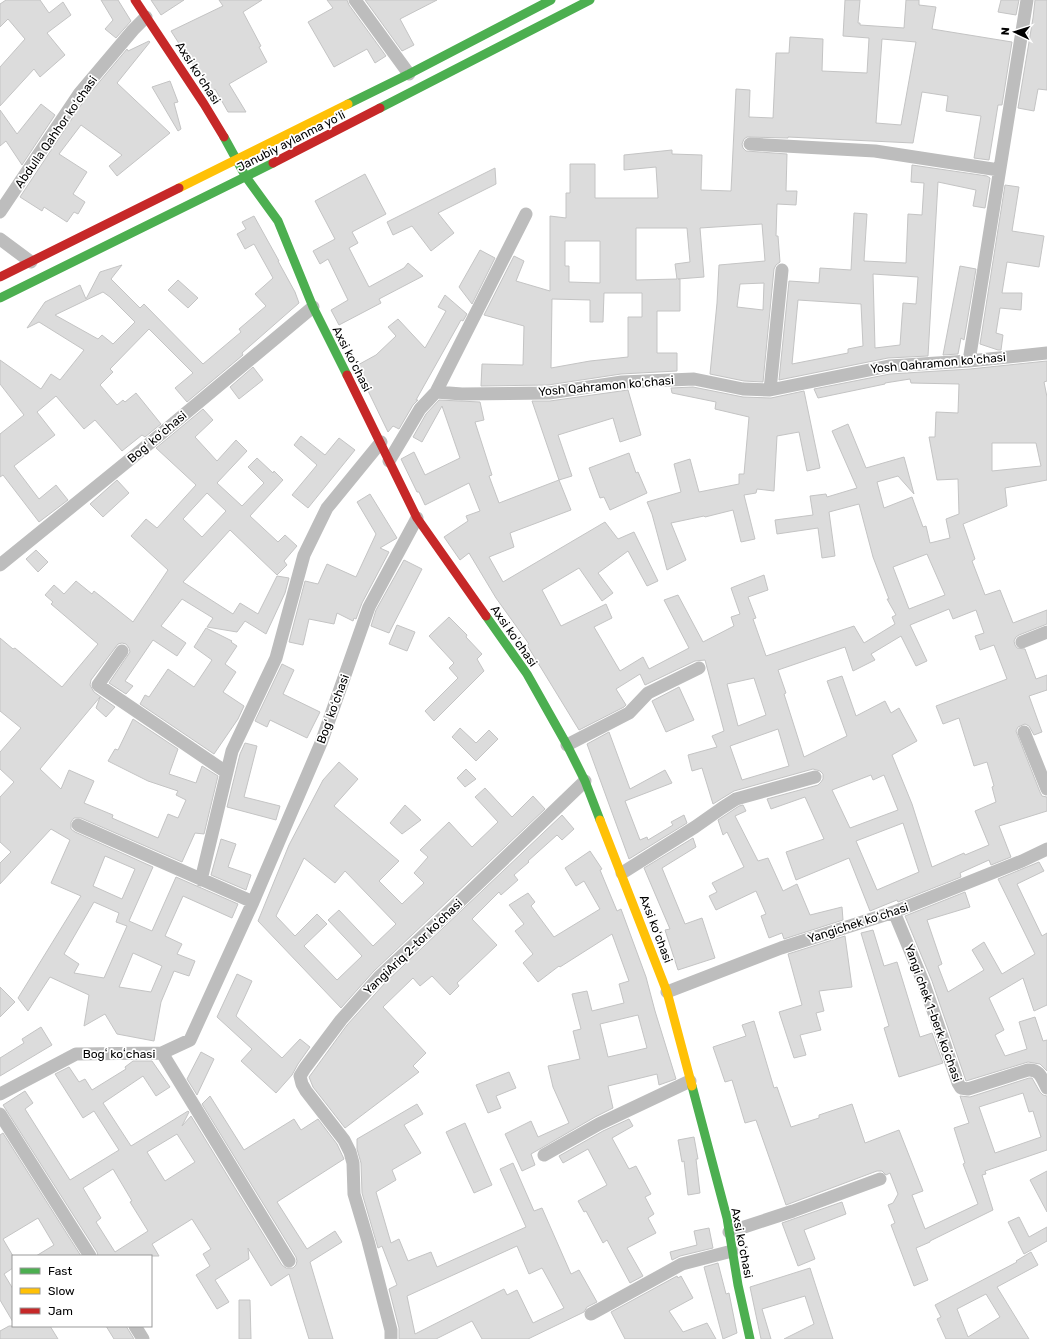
<svg xmlns="http://www.w3.org/2000/svg" width="1047" height="1339" viewBox="0 0 1047 1339" font-family="Rubik,sans-serif">
  <style>
    .building { fill: #dcdcdc; stroke: #c4c4c4; fill-rule: evenodd }
    .lines { fill: none; stroke-linecap: round; stroke-linejoin: round }
    .street { stroke: #bdbdbd; stroke-width: 13 }
    .fast { stroke: #4caf50; stroke-width: 9 }
    .slow { stroke: #ffc107; stroke-width: 9 }
    .jam { stroke: #c62828; stroke-width: 9 }
    .labels { text-anchor: middle; stroke-width: 3.5; stroke-linejoin: round; paint-order: stroke }
    .street-label { font-size: 12px; fill: #000; stroke: #fff }
  </style>
  <rect width="100%" height="100%" fill="#fff"/>
  <path class="building" d="M6 0H40L49 13 63 2 71 15 47 33 65 55 40 77 34 69 0 106V67L25 39 8 19 0 27V4Z
    M101 0H118L131 21 116 38 105 29 113 20Z
    M151 0H184L161 15Z
    M219 0H262L243 12 261 46 259 47 267 62 229 84 246 112H228L215 89 210 92 171 31 223 6Z
    M327 0H347L349 5 386 56 375 63 367 49 334 67 308 22 333 8Z
    M365 0H437L400 19 414 45 402 51Z
    M845 0H860L858 23H860V25L904 28 906 0H919V5L936 7 932 29 1012 42 1002 105H998L989 160 974 158 981 116 946 111 948 96 922 92 913 143 788 137V138L747 137 744 139 742 144 743 148 746 151 787 154 786 191H797L796 205 777 204 776 236H778L780 262 776 265 774 269 763 382 744 381 710 374 717 303 719 265 765 261 762 224 700 228 704 277 678 279H680V311H657V353H677V371L621 374 548 385 481 386 482 364 523 365 524 326 484 315 514 256 524 261 516 281 550 291V216L566 218V193H570V164H595V198H658L656 167 624 170V155L672 150V154L702 155 701 190 731 191 736 89 750 90 749 117 773 118 776 53H789L790 37 823 39 822 71 867 73 869 38 843 36ZM882 39 916 42 901 125 876 123ZM636 228H687L690 262 675 264 677 279 636 280ZM565 241H600V283L569 282V266H565ZM764 283 763 310 737 307 740 284ZM604 293H642V317H628V357L590 361 551 368 552 299 590 300V322H603Z
    M1001 0H1019L1016 15 998 12Z
    M1035 0H1047V90L1038 89 1034 111 1018 108 1033 18Z
    M149 41 150 42 117 83 170 133 117 176 109 166 122 155 81 125 59 154 87 172 73 194 85 202 78 214 74 212 67 222 44 207 42 211 20 197 85 99 127 49 128 51Z
    M170 81 178 102 174 103 181 129 178 131 152 87Z
    M41 104 55 115 22 165 6 141 0 146V110L17 134Z
    M912 165 987 176 990 178 985 208 973 206 976 190 938 182 928 356 888 358 779 380 789 281 819 283 820 268 851 270 854 213 867 214 864 261 906 263 908 214 922 215 924 183 911 182ZM873 274 918 277 916 304 903 303 900 345 875 348ZM798 300 861 304 863 346 848 349V353L792 364Z
    M495 168 496 184 438 213 454 233 431 251 412 226 393 235 387 222Z
    M365 174 386 214 352 232 358 243 349 248 369 287 404 268 408 263 423 276 379 299 381 303 339 325 331 310 348 300 328 259 320 264 313 251 335 239 315 201Z
    M1005 185 1019 187 1012 231 1044 236 1039 267 1007 262 1002 293H1022L1021 310 1000 308 996 333 1003 335 1001 350H998L980 344Z
    M254 216 279 261H278L295 292 299 303 242 353 243 355 187 402 175 388 193 373 149 329 110 369 113 372 100 385 117 405 123 400 125 402 136 393 161 424 145 437 142 435 122 451 95 420 84 429 56 396 37 412 55 435 14 466 39 499 56 485 68 500 39 522 3 475 0 477V434L24 415 0 384V360L41 389 51 374 60 380 84 350 39 322 27 328 45 302 80 285 86 299 100 272 122 265 111 279 140 308 144 304 203 364 241 332 239 329 266 306 255 294 273 278 254 244 245 249 237 234 246 229 242 222ZM103 292 110 297 135 322 113 344 102 335 98 339 55 315Z
    M480 250 495 258 472 304 459 287Z
    M960 266 976 269 964 340 961 338 958 354 943 355Z
    M178 280 198 298 188 308 168 290Z
    M445 295 467 314 463 321 461 320 416 400H418L413 405 399 429 393 426 388 432 356 366 376 355 396 336 388 327 398 319 425 348 446 311 438 307Z
    M1047 361V381L1044 382 1047 397V480L1005 488 1007 506 963 524 975 559 972 561 985 595 1000 590 1013 623 1047 610V624L1019 635 1016 637 1014 641 1015 645 1017 648 1025 649 1036 679 1047 675V690L1029 696 1042 732 1034 735 1029 726 1025 724 1018 727 1016 731 1040 792 1042 796 1047 797V811L999 826 1011 857 991 865 989 860 960 873 961 877 898 902 897 900 870 911 849 858 796 880 786 852 824 839 805 797 771 809 767 799 818 785 821 782 823 779V774L820 771 813 769 734 791 713 804 702 768 692 771 688 755 717 747 712 736 724 731 705 660 695 661 645 685 640 674 616 689 626 705 624 707 579 730 527 645 529 644 496 598 469 553 460 560 444 537 468 521 466 516 480 511 469 483 425 505 419 492H417L401 459 414 452 425 475 460 458 442 406 422 442 413 437 426 414 439 400 480 402 484 420 475 422 492 475 489 476 499 503 559 480 532 401H550L628 390 641 435 620 442 613 418 558 435 572 476 559 480 571 510 510 533 514 547 489 557 503 582 605 522 618 539 634 532 658 581 647 586 628 551 598 573 613 593 602 601 579 568 542 590 561 626 606 604 612 618 594 627 620 671 643 657 649 669 689 648 664 600 678 595 703 642 734 626 731 617 740 614 731 588 764 575 768 590 748 597 756 618 753 619 766 656 854 626 864 643 895 624 892 617 896 615 887 599H889L873 557 859 504 829 512 835 556 822 558 818 528 777 534 775 520 813 515 810 496 826 494 827 497 857 488 832 431 848 424 866 468 904 457 914 494 898 476 877 482 884 508 912 497 923 527 926 526 930 543 950 538 946 519 959 514 958 479 937 480 929 437H935L936 412 958 413 959 384 911 383 910 379 885 383V384L818 398 814 389 890 374 970 369ZM992 443H1036L1041 466 992 471ZM927 554 945 595 909 609 893 567ZM949 609 953 619 976 610 984 633 975 636 980 650 994 645 1007 679 936 706 943 724 959 718 974 766 987 762 994 786 992 787 996 802 975 811 989 845 965 855 964 853 932 867 912 804 892 755 917 741 899 708 891 713 885 701 856 716 842 676 827 681 847 736 804 757 784 694 786 693 778 670 845 647 853 671 875 660 871 654 901 636 916 666 927 661 910 625ZM754 678 766 715 738 726 727 684ZM778 729 789 766 742 780 730 746ZM871 775 873 780 884 775 898 810 850 828 832 790ZM903 823 919 872 877 890 856 841Z
    M253 367 263 380 239 399 230 387Z
    M693 387 743 397 771 398 804 391 820 468 807 471 799 432 777 436 774 491 757 489 756 493 744 495 755 539 741 542 733 510 705 517 704 516 671 523 686 560 667 570 652 514 647 502 681 492 674 464 690 459 699 492 739 484V474H744L749 417 715 409 716 402 672 393 671 388Z
    M203 409 213 420 195 437 217 461 236 440 247 451 217 483 242 506 264 483 248 467 257 458 273 473 274 471 283 480 250 516 278 542 285 535 297 546 284 561 287 565 277 575 230 530 183 582 233 614 240 603 258 614 277 576 289 578 285 593 266 634 245 621 237 632 207 627 213 618 182 599 161 626 186 643 177 656 153 640 125 681 133 686 126 694 109 683 130 652 129 648 126 644 122 643 118 644 91 680 90 685 94 692 115 707 106 717 96 708 100 697 40 769 61 789 69 770 94 781 84 803 113 815 112 818 158 838 168 814 178 818 186 800 176 795 178 791 148 781 108 761 115 749 118 750 133 719 178 749 169 774 196 783 202 766 218 776 204 834 195 833 182 862 81 818H74L71 822V829L75 832 153 867 129 921 152 931 176 877 238 904 232 918 183 896 165 936 182 944 177 954 195 961 189 976 174 971 161 1002 154 1041 117 1034 105 1014 84 1026 89 995 50 977 28 1011 18 998 81 896 51 883 70 840 51 829 0 884V863L11 852 0 842V797L14 782 0 769V752L21 728 0 711V638L13 649 15 648 62 687 98 644 51 604 53 602 45 595 54 585 64 594 76 581 92 594 94 591 133 622 168 570 131 536 146 519 157 528 196 485 156 448ZM207 493 226 511 202 537 183 519ZM105 856 135 869 122 899 93 886ZM94 902 119 913 116 922 127 926 104 978 74 973 79 964 64 954ZM133 953 162 966 151 992 119 987Z
    M301 436 325 455 339 438 355 450 308 508 292 495 317 465 294 445Z
    M629 453 636 473 638 472 647 493 610 510 604 497 600 498 589 468Z
    M117 480 129 493 103 517 90 504Z
    M370 494 397 538 380 548 389 552 362 603 356 619 354 618 353 621 337 613 334 624 309 619 303 645 289 642 305 581 318 584 327 564 356 577 376 534 357 502Z
    M36 550 48 562 38 572 26 559Z
    M404 560 422 569 389 633 371 626 376 610Z
    M449 617 467 635 466 637 482 654 477 659 484 671 434 721 425 711 458 678 449 668 454 663 429 636Z
    M397 625 415 632 407 651 389 644Z
    M206 628 232 641 231 642 237 646 225 664 236 672 223 692 244 706 238 719 214 754 140 704 145 695 149 697 168 669 194 687 212 660 194 647Z
    M282 664 294 670 283 694 320 712 307 738 270 720 267 727 255 721Z
    M679 687 694 720 666 732 652 701Z
    M460 728 476 743 489 730 498 739 476 761 452 737Z
    M609 732 630 789 665 770 672 783 625 801 640 840 647 837 648 840 673 825 671 822 684 815 687 823 629 859 587 744Z
    M245 743 257 746 244 797 280 806 276 820 227 807 240 754Z
    M339 762 358 779 334 806 399 861 379 881 402 904 424 883 414 873 428 857 420 850 449 822 472 847 498 822 475 797 485 788 512 817 533 796 545 809 374 971 341 1008 258 921 289 845 323 780ZM304 858 335 883 345 871 396 924 373 946 339 910 328 920 362 956 337 980 304 946 327 924 317 914 295 936 276 916Z
    M466 769 476 779 465 787 457 778Z
    M405 805 421 820 402 834 390 823Z
    M743 805 746 811 735 816 758 861 768 858 783 891 797 884 810 915 842 907 843 920 784 939 782 933 769 938 761 916 766 914 756 891 716 910 709 896 717 892 712 883 744 867 727 832 723 835 718 820 739 806Z
    M562 815 574 829 562 840 557 835 528 861 529 862 514 875 518 880 501 895 499 892 472 919 497 945 457 983 459 986 450 995 432 976 420 986 413 978 383 1007 426 1053 413 1066 419 1072 345 1128 313 1087 309 1077 312 1073 347 1025 385 983Z
    M693 838 696 847 662 868 685 924 702 918 715 958 678 970 665 930 670 929 644 868Z
    M221 839 236 844 228 867 251 875 246 890 211 875Z
    M590 851 602 869 600 870 617 911 621 909 646 977 655 1011 676 1079 659 1085 657 1074 608 1086 613 1108 595 1117 531 1154 535 1165 522 1171 505 1134 531 1121 538 1137 569 1123 553 1087 548 1066 580 1059 573 1031 581 1029 572 994 587 991 592 1011 624 1003 619 984 629 981 612 934 560 967 559 966 538 982 523 963 533 954 515 931 524 924 509 905 528 893 535 902 531 906 554 937 600 909 584 881 576 886 565 868ZM638 1015 647 1048 608 1057 600 1024Z
    M1039 862 1044 871 1017 884 1042 936 1047 933V1005L1034 1011 1023 978 989 998 1004 1030 995 1035 1005 1056 1027 1049 1019 1022 1035 1017 1043 1041 1047 1040V1071L1040 1064 1028 1062 966 1081 932 981 905 916 965 892 970 907 927 920 942 964 938 966 948 992 984 970 972 950 984 942 1002 974 1035 954 998 879Z
    M873 930 884 966 897 962 920 1037 932 1033 943 1063 899 1077 884 1028 889 1026 861 933Z
    M845 936 852 987 819 991 824 1011 816 1013 821 1030 800 1035 806 1055 794 1058 779 1012 802 1005 788 954Z
    M237 974 252 981 236 1016 282 1058 300 1039 310 1047 298 1064 292 1075 276 1093 241 1061 252 1049 217 1017Z
    M0 987 15 1002 0 1017Z
    M754 1021 774 1088 777 1087 791 1127 819 1118V1115L852 1104 865 1143 899 1130 923 1191 912 1195 925 1229 978 1204 963 1164 965 1163 954 1128 969 1123 960 1096 970 1097 1029 1078H1032L1040 1092 1043 1095 1047 1096V1150L985 1171 986 1174 982 1175 993 1210 930 1241V1242L916 1248 928 1280 914 1286 891 1225 895 1223 888 1205 893 1203 898 1194 890 1173 886 1175 882 1171H877L786 1205 756 1120 745 1123 732 1080 725 1082 713 1047 746 1036 742 1025ZM1023 1093 1029 1112 1033 1111 1041 1137 995 1153 979 1107Z
    M41 1027 52 1045 0 1076V1058L24 1043 22 1039Z
    M201 1052 214 1059 197 1095 187 1079Z
    M133 1061H152L170 1087 156 1096 143 1076 103 1103 131 1146 188 1111 189 1112 182 1126 191 1116 282 1265 286 1268H293L296 1265 297 1261 296 1257 202 1104 210 1096 244 1150 294 1119 301 1130 318 1119 337 1144 344 1159 277 1202 307 1249 335 1231 342 1242 310 1262 333 1339H309L289 1274 271 1286 248 1248 249 1259 215 1280 229 1302 217 1309 196 1275 210 1266 203 1254 211 1249 192 1219 152 1244 159 1256H98L97 1252 3 1105 25 1091 33 1103 25 1109 70 1180 119 1150 94 1111 83 1118 55 1074 69 1067 79 1082 85 1079 92 1090 126 1069 125 1067ZM177 1134 195 1162 165 1181 147 1152ZM113 1169 132 1201 130 1202 148 1231 115 1252 96 1222 101 1218 83 1188Z
    M509 1072 516 1088 496 1096 501 1108 488 1113 476 1085Z
    M417 1104 423 1114 404 1125 421 1153 392 1170 396 1180 376 1192 391 1243 399 1239 408 1261 431 1252 437 1267 526 1227 500 1169 513 1163 534 1211 542 1208 571 1274 579 1270 597 1302 587 1307 584 1312 528 1339H482L472 1321 436 1339H399V1328L389 1289 397 1285 382 1246 378 1248 362 1193 361 1163 357 1149V1139ZM517 1246 529 1274 542 1268 564 1308 533 1323 517 1290 507 1295 504 1289 415 1334 407 1296Z
    M629 1119 633 1126 612 1138 629 1169 636 1166 651 1194 645 1197 654 1214 648 1218 656 1233 627 1248 643 1276 630 1283 607 1240 603 1243 586 1211 584 1212 578 1201 607 1185 588 1149 563 1163 559 1156 603 1131Z
    M465 1123 492 1185 474 1193 446 1132Z
    M3 1133 81 1256H36L54 1245 38 1218 3 1239 13 1256V1268L4 1274 13 1289V1322L0 1300V1135Z
    M694 1137 698 1159H696L700 1193 688 1195 684 1161 682 1162 678 1140Z
    M1047 1171V1212L1030 1180Z
    M842 1202 846 1214 804 1230 815 1259 798 1266 782 1223Z
    M1019 1217 1029 1237 1047 1227V1241L1024 1254 1008 1222Z
    M709 1228 713 1248 680 1256 672 1260 670 1252 697 1245 694 1231Z
    M1031 1252 1038 1265 997 1287 1029 1339H946L937 1319 941 1317 935 1305 1017 1262 1016 1261ZM986 1294 1000 1317 968 1337 957 1309Z
    M718 1263 726 1294 729 1293 737 1333 723 1339 704 1267Z
    M810 1268 833 1339H784L814 1324 805 1296 762 1309 771 1339H761L750 1287Z
    M677 1276 678 1278 681 1276 693 1298 669 1311 683 1332 707 1323 716 1339H625L611 1312Z
    M239 1300H250L251 1339H239Z
    M9 1326H50L58 1339H0V1331Z
    M106 1326H126L134 1339H114Z"/>
  <g class="lines">
    <path class="street" d="M355 0 409 74
      M750 144 875 151 999 170
      M0 212 79 94 133 30 146 17
      M0 239 31 262
      M969 361 1027 0
      M770 390 782 270
      M436 392 526 214
      M389 461 420 409 436 392 462 394 549 393 622 382 694 379 743 389 770 390 889 366 969 361 1047 353
      M0 565 144 448 313 307
      M1022 642 1047 632
      M122 651 98 685 226 772
      M1024 732 1047 789
      M567 745 629 713 648 693 699 668
      M78 825 253 902
      M622 873 695 827 722 808 736 799 815 777
      M201 880 232 751 276 658 304 555 327 508 381 442
      M894 912 924 984 958 1083 961 1088 968 1089 1028 1070C1040 1069 1042 1079 1047 1088
      M667 992 781 948 894 912 1022 861 1047 849
      M162 1053 289 1261
      M0 1094 76 1054 162 1053 190 1040 253 902 321 743 369 607 417 518
      M0 1114 90 1256
      M544 1155 599 1124 690 1081
      M729 1232 793 1211 880 1179
      M591 1314 682 1264 732 1251
      M135 1326 143 1339
      M391 1339V1330L368 1241 354 1194 353 1163 350 1152 344 1140 306 1091 302 1084 300 1076 305 1068 341 1020 379 977 454 907 585 781"/>
    <path class="fast" d="M348 104 409 74 551 0
      M380 108 590 0
      M224 137 246 177 278 221 313 307 347 375
      M0 298 273 163
      M486 616 527 674 567 745 585 781 600 820
      M692 1086 727 1218 738 1285 750 1339"/>
    <path class="slow" d="M179 188 348 104
      M600 820 667 992 692 1086"/>
    <path class="jam" d="M135 0 204 104 224 137
      M273 163 380 108
      M0 277 179 188
      M347 375 417 518 486 616"/>
  </g>
  <g class="labels">
    <g class="street-label">
      <text transform="translate(198 73) rotate(57)" y="4">Axsi koʻchasi</text>
      <text transform="translate(56 132) rotate(-55)" y="4">Abdulla Qahhor koʻchasi</text>
      <text transform="translate(291 141) rotate(-27)" y="4">Janubiy aylanma yoʻli</text>
      <text transform="translate(352 359) rotate(63)" y="4">Axsi koʻchasi</text>
      <text transform="translate(938 363) rotate(-5)" y="4">Yosh Qahramon koʻchasi</text>
      <text transform="translate(606 386) rotate(-5)" y="4">Yosh Qahramon koʻchasi</text>
      <text transform="translate(157 437) rotate(-40)" y="4">Bogʻ koʻchasi</text>
      <text transform="translate(514 636) rotate(55)" y="4">Axsi koʻchasi</text>
      <text transform="translate(333 709) rotate(-70)" y="4">Bogʻ koʻchasi</text>
      <text transform="translate(858 923) rotate(-18)" y="4">Yangichek koʻchasi</text>
      <text transform="translate(656 929) rotate(69)" y="4">Axsi koʻchasi</text>
      <text transform="translate(413 947) rotate(-44)" y="4">YangiАriq 2-tor koʼchasi</text>
      <text transform="translate(933 1013) rotate(70)" y="4">Yangi chek 1-berk koʼchasi</text>
      <text x="119" y="1058">Bogʻ koʻchasi</text>
      <text transform="translate(742 1243) rotate(79)" y="4">Axsi koʻchasi</text>
    </g>
  </g>
  <rect x="12" y="1255" width="140" height="72" fill="#ffffff" stroke="#999999"/>
  <rect x="20" y="1268" width="20" height="6" fill="#4caf50" stroke="#999999"/>
  <text x="48" y="1275" font-size="12" fill="#000000">Fast</text>
  <rect x="20" y="1288" width="20" height="6" fill="#ffc107" stroke="#999999"/>
  <text x="48" y="1295" font-size="12" fill="#000000">Slow</text>
  <rect x="20" y="1308" width="20" height="6" fill="#c62828" stroke="#999999"/>
  <text x="48" y="1315" font-size="12" fill="#000000">Jam</text>
  <g transform="translate(1015 32) rotate(274)" stroke="#ffffff" stroke-width="3" paint-order="stroke">
  <path d="M0-3L7 15L0 10L-7 15Z" fill="#000000"/>
  <text y="-6" font-size="11" font-weight="bold" text-anchor="middle" fill="#000000">N</text>
  </g>
</svg>
